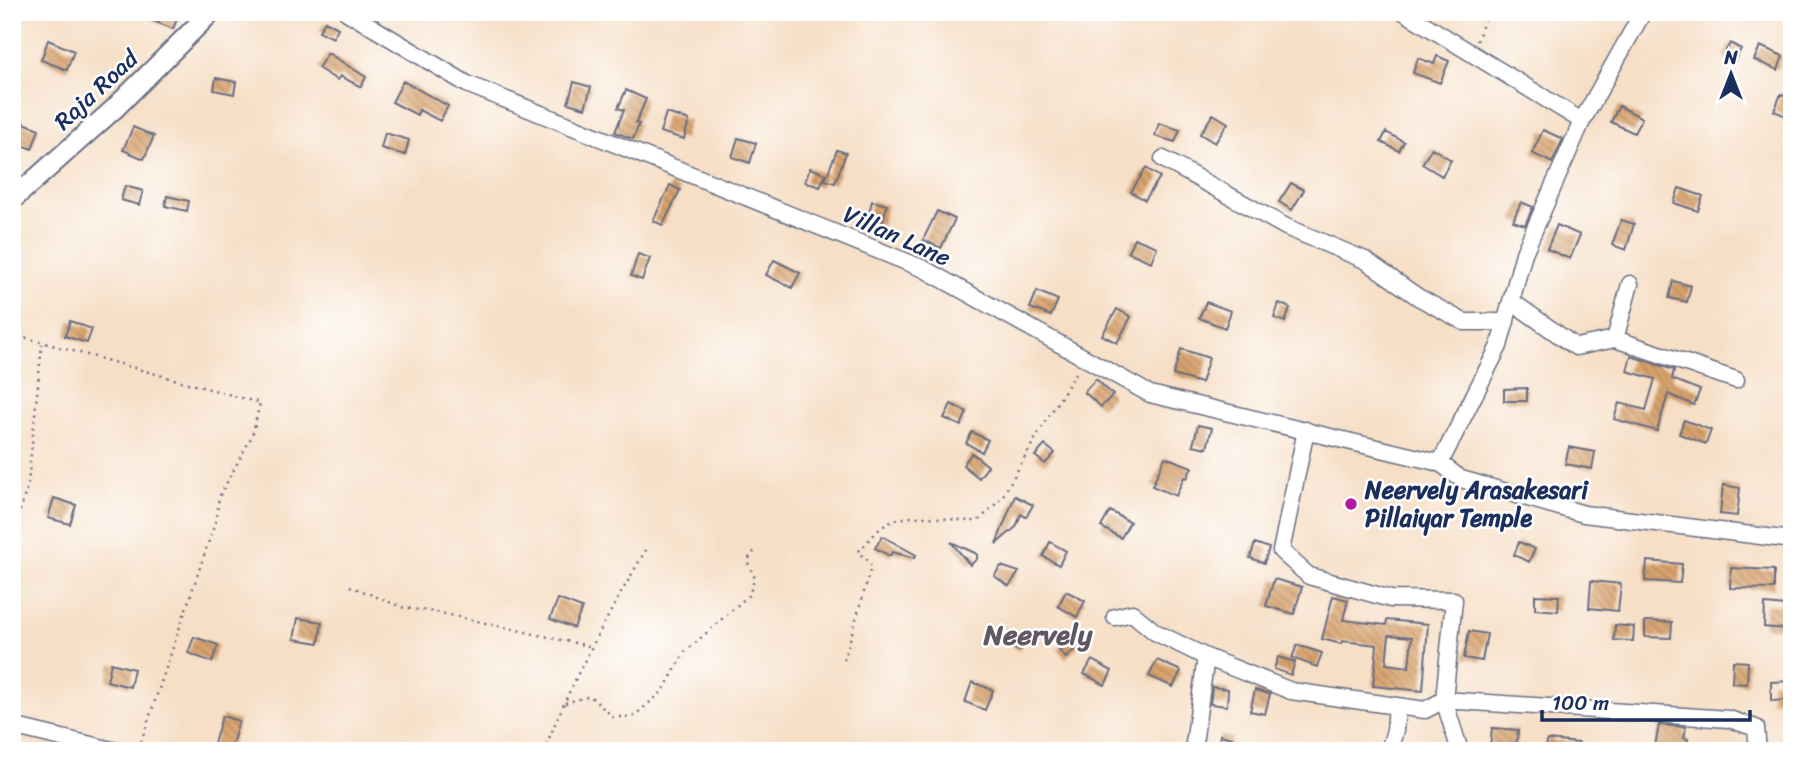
<svg xmlns="http://www.w3.org/2000/svg" width="1804" height="763" viewBox="0 0 1804 763" font-family="Sriracha,sans-serif">
  <style>
    .building { fill: url(#building-back-hatch); fill-rule: evenodd }
    .lines { fill: none; stroke-linecap: round; stroke-linejoin: round }
    .minor-casing { stroke: #686d82; stroke-width: 19 }
    .tertiary-casing { stroke: #686d82; stroke-width: 23 }
    .path { stroke: #686d82; stroke-width: 2.5; stroke-dasharray: 2 5; stroke-linecap: butt }
    .minor { stroke: #fff; stroke-width: 16 }
    .tertiary { stroke: #fff; stroke-width: 19 }
    .poi-dot { fill: #b5179e; stroke: #fff; stroke-width: 2.5 }
    .labels { text-anchor: middle; stroke-width: 5; stroke-linejoin: round; paint-order: stroke }
    .street-label { font-size: 24px; fill: #1b2f5e; stroke: #fff }
    .poi-label { font-size: 24px; font-weight: bold; fill: #1b2f5e; stroke: #fff; text-anchor: start }
    .quarter-label { font-size: 28px; font-weight: bold; fill: #5e5863; stroke: #fff }
  </style>
  <defs>
    <pattern id="building-back-hatch" width="6" height="6" patternUnits="userSpaceOnUse" patternTransform="scale(1.75)"><rect width="6" height="6" fill="#d9a36c"/><path d="M-1 5l2 2M0 0l6 6M5-1l2 2" fill="none" stroke="#af855c"/></pattern>
  </defs>
  <rect width="100%" height="100%" fill="#fff"/>
  <filter id="ink" filterUnits="userSpaceOnUse"><feTurbulence type="fractalNoise" baseFrequency=".0143" numOctaves="2"/><feDisplacementMap in="SourceGraphic" scale="14" xChannelSelector="R" yChannelSelector="G"/><feConvolveMatrix kernelMatrix="1 2 1 2 8 2 1 2 1" color-interpolation-filters="sRGB"/></filter>
  <filter id="wash" filterUnits="userSpaceOnUse"><feTurbulence type="fractalNoise" baseFrequency=".00686" numOctaves="4" result="noise"/><feDisplacementMap in="SourceGraphic" scale="28" xChannelSelector="R" yChannelSelector="G"/><feGaussianBlur stdDeviation="1.57" result="paint"/><feColorMatrix in="noise" values="0 0 0 0 0 0 0 0 0 0 0 0 0 0 0 0 0 1.4 0 .05"/><feComposite in="paint" operator="in"/></filter>
  <g filter="url(#wash)">
    <rect width="100%" height="100%" fill="#f6dfc6"/>
    <g id="blocks">
      <path class="building" d="M132 12H180L173 29Z
        M325 21 338 28 333 38 319 31Z
        M48 40 74 51 67 70 41 60Z
        M1730 43 1741 49 1734 62 1723 56Z
        M1760 46 1783 56 1778 70 1754 60Z
        M328 53 366 77 361 87 340 76 337 80 318 68Z
        M1437 56 1449 61 1440 83 1413 73 1418 58 1434 64Z
        M216 78 236 82 234 94 214 90Z
        M403 81 448 106 440 121 419 110 417 115 392 102Z
        M574 82 591 87 585 108 568 103Z
        M626 90 646 99 636 123 639 124 633 139 615 132 624 110 618 108Z
        M1781 94 1792 99 1786 116 1774 111Z
        M1619 106 1642 118 1634 133 1611 122Z
        M666 113 689 120 684 139 660 132Z
        M1213 114 1228 123 1215 143 1200 134Z
        M12 118 39 129 32 149 12 141Z
        M1159 123 1180 130 1175 142 1155 136Z
        M133 127 154 136 144 159 123 150Z
        M1543 130 1563 139 1552 163 1532 153Z
        M1386 132 1404 142 1399 151 1381 142Z
        M385 133 409 140 405 155 381 148Z
        M738 138 756 143 750 163 732 157Z
        M1432 148 1451 160 1442 176 1422 164Z
        M837 150 846 153 835 183 825 180Z
        M810 168 826 174 820 187 805 182Z
        M1146 168 1160 177 1145 200 1131 192Z
        M1291 183 1304 190 1292 210 1279 202Z
        M670 185 680 190 663 225 653 221Z
        M125 186 143 191 139 205 121 200Z
        M1679 188 1703 196 1698 211 1674 203Z
        M167 196 189 201 187 211 165 206Z
        M872 201 887 205 880 233 865 229Z
        M1521 202 1533 207 1525 225 1513 221Z
        M937 211 955 219 941 248 923 240Z
        M1621 220 1634 224 1626 250 1612 245Z
        M1557 225 1580 235 1570 259 1547 249Z
        M1134 238 1157 247 1151 262 1128 252Z
        M638 254 650 258 642 280 631 276Z
        M774 260 800 273 792 288 766 275Z
        M1673 281 1691 286 1687 302 1669 298Z
        M1037 291 1058 300 1051 316 1030 308Z
        M1206 302 1231 311 1225 328 1199 318Z
        M1279 303 1290 308 1285 322 1274 318Z
        M1117 309 1131 317 1117 343 1102 335Z
        M70 321 92 329 87 343 65 336Z
        M1181 349 1209 358 1201 383 1173 375Z
        M1631 356 1674 370 1672 379 1700 390 1694 405 1668 394 1657 431 1614 419 1619 403 1646 410 1655 379 1627 371Z
        M1096 379 1113 395 1101 407 1084 392Z
        M1527 388V401H1504V389Z
        M951 404 967 412 961 426 944 418Z
        M1684 420 1711 430 1706 444 1679 434Z
        M1198 425 1212 428 1207 448 1193 445Z
        M972 432 988 440 982 452 966 443Z
        M1045 445 1055 453 1045 464 1035 456Z
        M1569 447 1595 452 1592 469 1565 464Z
        M972 453 988 466 979 478 963 465Z
        M1165 457 1192 467 1187 478 1184 477 1176 496 1152 486Z
        M1723 485 1740 488 1737 516 1720 514Z
        M1015 496 1033 505 1026 517 1021 514 1016 527 996 544Z
        M54 498 76 505 70 524 48 518Z
        M1110 511 1130 522 1121 538 1101 527Z
        M882 536 916 555 915 558 892 552 890 556 875 548Z
        M951 542 977 554V559L970 565Z
        M1050 542 1066 551 1059 565 1043 556Z
        M1519 542 1535 549 1529 562 1514 555Z
        M1255 543 1269 548 1264 563 1250 558Z
        M1647 561 1682 564 1680 583 1645 581Z
        M1001 566 1019 572 1009 586 994 576Z
        M1731 568 1774 570V589L1730 588Z
        M1274 579 1302 587 1294 614 1266 606Z
        M1591 581 1621 584 1618 611 1589 608Z
        M1066 591 1085 601 1077 617 1058 606Z
        M1535 595 1559 596 1558 611 1535 609Z
        M1333 596 1348 600 1343 620 1386 625 1387 620 1428 624 1423 691 1373 686 1377 645 1342 641 1341 644 1322 639ZM1389 635 1412 637 1409 667 1386 664Z
        M558 599 582 608 574 628 550 619Z
        M1765 604 1786 606 1784 629 1764 627Z
        M298 618 322 622 319 643 294 639Z
        M1645 621 1672 622 1671 638 1645 637Z
        M1615 625 1634 627 1633 641 1614 640Z
        M1076 631 1085 639 1066 658 1058 649Z
        M1469 631 1487 634 1482 661 1464 658Z
        M1010 632 1026 640 1019 651 1005 642Z
        M194 637 218 645 212 662 188 653Z
        M1297 645 1322 653 1317 667 1292 658Z
        M1278 657 1295 662 1291 675 1274 669Z
        M1092 660 1112 671 1105 685 1084 674Z
        M1157 660 1181 671 1173 687 1149 676Z
        M1733 661 1748 662 1747 684 1732 683Z
        M111 663 134 669 130 687 107 681Z
        M1792 681V700L1771 701V682Z
        M972 682 993 690 985 710 965 702Z
        M1212 687 1228 689 1227 706 1210 704Z
        M1255 690 1270 694 1265 714 1250 711Z
        M222 716 239 721 230 751 213 747Z
        M1659 725 1686 727 1684 738 1688 739 1685 751H1654Z
        M1492 728 1518 730 1516 749 1490 747Z
        M1220 735 1232 738 1230 751H1218Z
        M1547 740 1579 743 1578 751H1546Z"/>
    </g>
  </g>
  <g filter="url(#ink)">
    <use href="#blocks" fill-opacity="0" stroke="#686d82" stroke-width="2"/>
    <g class="lines">
      <g class="minor-casing">
        <path id="minor" d="M347 12 467 84 924 269 1150 394 1440 463 1461 479 1584 514 1792 540
          M1404 12 1582 121
          M1163 159 1286 227 1365 260 1418 297 1464 322H1506
          M1511 301 1576 347 1615 339 1630 284
          M1615 339 1736 380
          M1306 430 1281 551 1309 576 1391 599 1454 600 1444 700 1460 751
          M1440 463 1499 346 1524 253 1582 121 1643 12
          M1115 617 1132 613 1155 632 1206 657
          M12 726 116 751
          M1193 751 1206 657 1291 691 1425 710 1444 700 1729 719 1756 728 1758 751
          M1389 751 1395 730 1397 706"/>
      </g>
      <g class="tertiary-casing">
        <path id="tertiary" d="M12 200 114 109 211 12"/>
      </g>
      <path class="path" d="M1477 41 1487 12
        M12 334 260 403 252 436 219 497 216 520 138 751
        M12 538 28 484 42 344
        M350 586 404 608 436 612 593 647
        M844 660 869 575 871 563 858 552C866 544 873 534 881 528 907 507 947 522 978 521L1001 499 1045 422 1078 370
        M565 703 590 696 613 717H633L663 691 685 652 749 595 755 578 747 561 756 549
        M544 751C571 681 609 613 647 548"/>
      <use href="#minor" class="minor"/>
      <use href="#tertiary" class="tertiary"/>
    </g>
  </g>
  <circle class="poi-dot" cx="1351" cy="504" r="7"/>
  <g class="labels">
    <g class="street-label">
      <text transform="translate(96 90) rotate(-43)" y="8">Raja Road</text>
      <text transform="translate(897 236) rotate(24)" y="8">Villan Lane</text>
    </g>
    <g class="poi-label">
      <text x="1365" y="498">Neervely Arasakesari<tspan x="1365" dy="28">Pillaiyar Temple</tspan></text>
    </g>
    <g class="quarter-label">
      <text x="1038" y="644">Neervely</text>
    </g>
  </g>
  <rect width="1804" height="763" fill="none" stroke="#fff" stroke-width="42"/>
  <g transform="translate(1731 74)" stroke="#ffffff" stroke-width="5" paint-order="stroke">
  <path d="M0-5L12 26L0 18L-12 26Z" fill="#1b2f5e"/>
  <text y="-10" font-size="19" font-weight="bold" text-anchor="middle" fill="#1b2f5e">N</text>
  </g>
  <path d="M1542 710v10h208v-10" fill="none" stroke="#1b2f5e" stroke-width="3.5"/>
  <text x="1552" y="710" font-size="21" fill="#1b2f5e" stroke="#ffffff" stroke-width="5" paint-order="stroke">100 m</text>
</svg>
